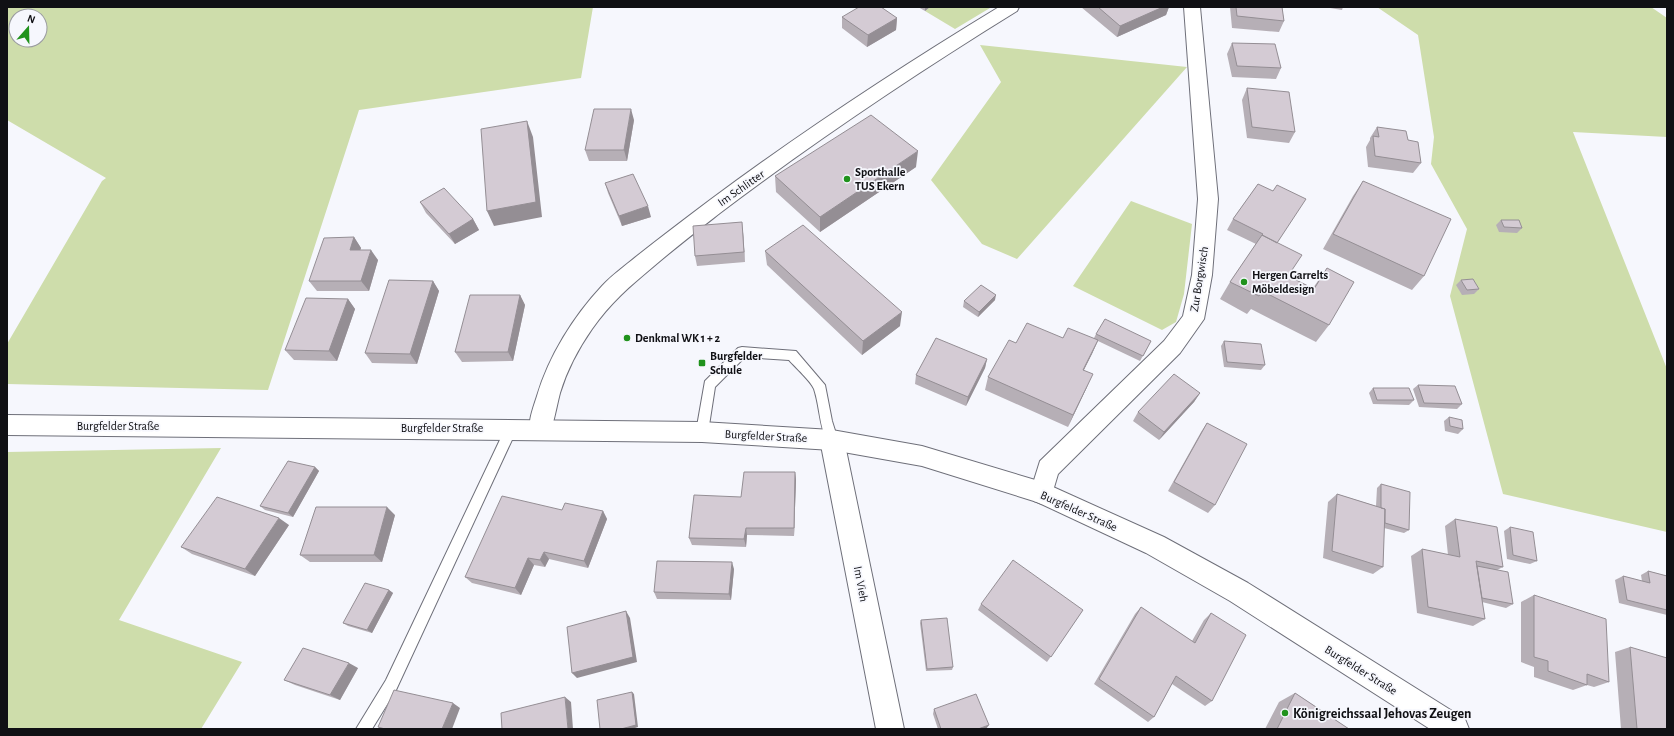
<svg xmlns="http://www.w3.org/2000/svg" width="1674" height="736" viewBox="0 0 1674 736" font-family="'Alegreya Sans',sans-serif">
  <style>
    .green { fill: #ceddab; fill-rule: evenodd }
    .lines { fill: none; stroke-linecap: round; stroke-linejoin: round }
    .lane-casing { stroke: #6e6f79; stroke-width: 2 }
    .street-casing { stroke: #6e6f79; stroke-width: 2 }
    .secondary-casing { stroke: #6e6f79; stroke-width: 2 }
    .lane { fill: #fff; fill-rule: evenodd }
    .street { fill: #fff; fill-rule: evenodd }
    .secondary { fill: #fff; fill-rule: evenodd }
    .wall { fill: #b6afb6 }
    .shaded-wall { fill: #948e94 }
    .building { fill: #d4cbd4; stroke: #948e94 }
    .poi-dot { fill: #20921c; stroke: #f6f7fd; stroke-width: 1.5 }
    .labels { text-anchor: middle; stroke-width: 3.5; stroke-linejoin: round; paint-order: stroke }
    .poi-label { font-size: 12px; font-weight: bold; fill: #101014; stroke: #f6f7fd; text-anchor: start }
    .street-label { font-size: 12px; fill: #101014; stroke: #f6f7fd }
    .near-poi-label { font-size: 14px; font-weight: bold; fill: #101014; stroke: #f6f7fd; text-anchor: start }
  </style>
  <rect width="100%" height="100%" fill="#f6f7fd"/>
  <path class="green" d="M7 7H593L581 78 359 110 268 390 7 384V344L102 181 106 178 7 120ZM16 16H40V40H16Z
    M930 7H989L990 8 955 29 925 11Z
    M1377 7H1651L1667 18V137L1573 132 1667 369V532L1503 494 1450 296 1467 229 1431 164 1434 137 1418 35Z
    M980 45 1187 67 1017 259 982 244 931 180 1001 82Z
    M1131 201 1192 224 1184 294 1176 322 1162 330 1073 286Z
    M221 448 119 620 242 662 201 729H7V452Z"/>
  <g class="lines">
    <g class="lane-casing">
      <path id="lane" d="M742 347 796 351 825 385 832 421 838 440 836 444 832 446 828 444C819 426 820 407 814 389 811 381 795 367 789 360L745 357 715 387 708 432 706 436 702 438 698 436 696 432 705 381 738 348Z
        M511 423 515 425 517 429 396 690 372 729H356L386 680 507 425Z"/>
    </g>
    <g class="street-casing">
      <path id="street" d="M999 7H1019L1017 11C915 74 815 141 720 213 697 231 675 248 654 266 630 286 610 303 592 329 578 349 567 370 560 393 556 408 554 424 548 437L540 440 532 437C526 425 533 409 537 396 549 356 573 317 602 286 612 275 625 266 637 256 661 237 686 218 710 200 803 131 900 67 999 7Z
        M1184 7H1200L1218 199 1212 275 1204 319 1180 353 1058 474 1050 501 1042 504 1034 501 1030 493 1040 461 1164 341 1183 316 1192 275 1198 199Z
        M832 430 840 433 844 440 904 729H876L820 440 824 433Z"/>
    </g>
    <g class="secondary-casing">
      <path id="secondary" d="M7 415 702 422 832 430 922 446 1042 482 1164 537 1248 583 1465 719 1469 729H1430L1230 601 1146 553 1037 502 922 466 832 450 702 442 7 435Z"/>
    </g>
    <use href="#lane" class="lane"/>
    <use href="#street" class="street"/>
    <use href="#secondary" class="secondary"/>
  </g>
  <path class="wall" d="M918 7H930L925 11Z
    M1081 7H1169L1166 15 1117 37Z
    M1230 7H1282L1284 21 1279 32 1232 28Z
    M1324 7H1343L1342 10Z
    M842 17 897 18 896 30 867 47 842 28Z
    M1232 43 1281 68 1276 79 1232 77 1227 54Z
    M1247 88 1295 132 1289 143 1247 138 1242 100Z
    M634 120 627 161H589L585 150Z
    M1377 127 1408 140 1421 163 1413 173 1368 167 1366 147 1370 140V138Z
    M916 167 820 232 776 192 775 176Z
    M1363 181 1424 276 1412 290 1323 249 1353 196Z
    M605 183 651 217 622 226 608 193Z
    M1258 184 1288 276 1313 288 1327 268 1329 325 1316 342 1251 309 1247 314 1220 299 1230 282 1256 244 1227 230 1233 219Z
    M420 202 473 219 479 230 455 244 426 213Z
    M1501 220 1522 228 1517 233 1499 232 1496 225Z
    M743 232 745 262 697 266 695 256Z
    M354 237 361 248 360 250 378 260 369 291H317L309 281Z
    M765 251 900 326 862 355 767 265Z
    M1461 280 1479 289 1474 294 1462 295 1456 285Z
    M433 281 439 291 417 364 372 363 365 353Z
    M520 295 525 305 513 361 462 362 455 352Z
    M348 299 355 309 337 361 294 360 285 350Z
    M995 300 978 317 963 307 964 301Z
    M1096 334 1151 341 1140 361 1098 341 1084 370 1087 387 1068 427 985 390 988 377 1016 343 1063 338H1094Z
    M1224 341 1265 365 1261 370 1224 367 1221 346Z
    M987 359 985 368 966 406 915 384 916 375Z
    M1418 385 1462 404 1457 409 1419 407 1413 389Z
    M1373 388 1414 400 1409 405 1373 404 1369 393Z
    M1200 393 1194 402 1159 440 1133 421 1138 412Z
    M1449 417 1463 429 1458 434 1445 431 1444 421Z
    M1207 423 1215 505 1208 513 1168 491 1201 432Z
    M315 467 319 471 293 517 265 510 260 506Z
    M795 472 796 480 794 536 747 535 746 547 692 545 689 538 741 497Z
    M1381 484 1409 530 1404 533 1384 528 1383 567 1373 574 1323 558 1328 502 1337 494 1376 506 1377 488Z
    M562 510 603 511 607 519 588 568 549 559 545 567 534 565 521 595 472 583 465 577Z
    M395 515 382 562H310L300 555Z
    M1455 519 1503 567 1497 570 1513 604 1506 608 1482 602 1485 619 1473 626 1417 613 1411 556 1422 549 1448 555 1445 526Z
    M289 525 255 576 192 554 181 547Z
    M1510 527 1537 561 1530 564 1507 559 1504 531Z
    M734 569 731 600 657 599 654 592Z
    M1648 571 1667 576V615L1619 603 1615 580 1623 576 1642 581 1641 575Z
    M389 590 393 593 372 633 348 626 343 623Z
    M1534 595 1609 682 1594 687 1587 685 1573 690 1534 677V667L1521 662V602Z
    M981 604 1083 610 1047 662 978 610Z
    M1141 607 1192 641 1204 620 1211 613 1212 701 1205 706 1172 684 1154 717 1148 722 1094 684 1135 614Z
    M921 620 953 667 952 670 926 671 920 623Z
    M1630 647 1667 729H1621L1615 652Z
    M358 668 340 700 295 685 284 680Z
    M1295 693 1349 729H1265L1279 702Z
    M934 709 986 729H938L933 714Z"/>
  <path class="shaded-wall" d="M925 7H930L925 11Z
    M1163 7H1169L1166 15 1117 37 1120 26Z
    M897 18 896 30 867 47 868 35Z
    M631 109 634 120 627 161 624 150Z
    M527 121 533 137 542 217 494 226 487 211Z
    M918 151 916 167 820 232V217Z
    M648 206 651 217 622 226 619 216Z
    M473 219 479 230 455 244 449 234Z
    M742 222 743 232 745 262 744 252Z
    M354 237 361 248 357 260 350 250Z
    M371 250 378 260 369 291 361 281Z
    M433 281 439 291 417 364 410 354Z
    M520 295 525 305 513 361 508 352Z
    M996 295 995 300 978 317 979 312Z
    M348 299 355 309 337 361 329 351Z
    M902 312 900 326 862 355 863 341Z
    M1098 340 1092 354 1077 383 1083 370Z
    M987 359 985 368 966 406 968 397Z
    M1093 374 1087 387 1068 427 1073 415Z
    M1200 393 1194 402 1159 440 1164 432Z
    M315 467 319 471 293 517 288 513Z
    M795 472 796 480 794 536V528Z
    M387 507 395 515 382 562 374 555Z
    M603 511 607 519 588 568 584 561Z
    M279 518 289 525 255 576 245 569Z
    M746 528 747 535 746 547 744 539Z
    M544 552 549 559 545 567 540 560Z
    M528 558 534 565 521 595 515 588Z
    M732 562 734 569 731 600 729 594Z
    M389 590 393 593 372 633 367 630Z
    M626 611 630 618 637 662 577 678 572 673Z
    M349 663 358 668 340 700 330 695Z
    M632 692 634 694 638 727 632 729H621Z
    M565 697 571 702 573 729H568Z
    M453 703 460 708 452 729H442Z
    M989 725 986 729H978Z"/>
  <path class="building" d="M859 7H881L897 18 868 35 842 17Z
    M1098 7H1163L1120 26Z
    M1236 7H1282L1284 21 1237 16Z
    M1232 43 1275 44 1281 68 1237 66Z
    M1247 88 1289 92 1295 132 1252 127Z
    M594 109H631L624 150H585Z
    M871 115 918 151 820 217 775 176Z
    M527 121 536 202 487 211 481 129Z
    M1377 127 1406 131 1408 140 1418 142 1421 163 1375 156 1373 136 1379 137Z
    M633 174 648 206 619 216 605 183Z
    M1363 181 1451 219 1424 276 1333 234Z
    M1258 184 1273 191 1277 185 1306 199 1277 243 1262 235 1263 234 1233 219Z
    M444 188 473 219 449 234 420 202Z
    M1501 220H1519L1522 228 1504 227Z
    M742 222 744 252 695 256 693 226Z
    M803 225 902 312 863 341 765 251Z
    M1262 235 1302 255 1288 276 1314 289 1327 268 1354 282 1329 325 1262 291 1259 296 1230 282Z
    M354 237 350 250H371L361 281H309L324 238Z
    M1473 279 1479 289 1467 290 1461 280Z
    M389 280 433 281 410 354 365 353Z
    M981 285 996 295 979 312 964 301Z
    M470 295H520L508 352H455Z
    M306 298 348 299 329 351 285 350Z
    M1105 319 1151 341 1143 356 1096 334Z
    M1027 323 1063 338 1068 328 1098 340 1083 370 1093 374 1073 415 988 377 1009 340 1016 343Z
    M936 338 987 359 968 397 916 375Z
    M1224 341 1261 344 1265 365 1227 362Z
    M1174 374 1200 393 1164 432 1138 412Z
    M1418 385 1455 386 1462 404 1424 403Z
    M1373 388H1409L1414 400H1377Z
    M1449 417 1462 420 1463 429 1450 426Z
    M1207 423 1247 444 1215 505 1174 482Z
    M288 461 315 467 288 513 260 506Z
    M744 472H795L794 528H746L744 539 689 538 694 495 741 497Z
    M1381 484 1410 492 1409 530 1385 523V509L1381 508Z
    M1337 494 1385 509 1383 567 1332 551Z
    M502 496 562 510 565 503 603 511 584 561 544 552 540 560 528 558 515 588 465 577Z
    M217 497 279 518 245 569 181 547Z
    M316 507H387L374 555H300Z
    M1455 519 1497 527 1503 567 1476 561 1485 619 1428 607 1422 549 1460 557Z
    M1510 527 1533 532 1537 561 1513 555Z
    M1013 560 1083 610 1051 657 981 604Z
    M657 561 732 562 729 594 654 592Z
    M1477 566 1508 572 1513 604 1482 598Z
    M1648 571 1667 576V610L1627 600 1623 576 1650 583Z
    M365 583 389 590 367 630 343 623Z
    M1534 595 1606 619 1609 682 1587 674V685L1548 671V661L1534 657Z
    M1141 607 1195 643 1211 613 1246 635 1212 701 1176 676 1154 717 1099 679Z
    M626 611 633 657 572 673 567 627Z
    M947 618 953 667 927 669 921 620Z
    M1630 647 1667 658V729H1637Z
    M303 648 349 663 330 695 284 680Z
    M394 690 453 703 442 729H385L378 727Z
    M632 692 636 725 621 729H600L597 700Z
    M1295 693 1349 729H1277Z
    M976 694 989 725 978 729H941L934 709Z
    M565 697 568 729H502L501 713Z"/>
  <g class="poi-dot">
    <circle cx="847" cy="179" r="4"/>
    <circle cx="1244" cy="282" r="4"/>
    <circle cx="627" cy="338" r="4"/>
    <rect x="698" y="359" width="8" height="8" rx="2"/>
    <circle cx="1285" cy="713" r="4"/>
  </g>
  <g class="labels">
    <g class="poi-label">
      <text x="855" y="176">Sporthalle<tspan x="855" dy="14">TUS Ekern</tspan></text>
      <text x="1252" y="279">Hergen Garrelts<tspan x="1252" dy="14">Möbeldesign</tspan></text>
      <text x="635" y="342">Denkmal WK 1 + 2</text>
      <text x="710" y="360">Burgfelder<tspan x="710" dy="14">Schule</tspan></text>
    </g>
    <g class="street-label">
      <text transform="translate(741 188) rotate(-35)" y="4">Im Schlitter</text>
      <text transform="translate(1199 279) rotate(-81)" y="4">Zur Borgwisch</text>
      <text x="118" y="430">Burgfelder Straße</text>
      <text x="442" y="432">Burgfelder Straße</text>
      <text transform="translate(766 436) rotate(3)" y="4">Burgfelder Straße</text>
      <text transform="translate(1079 511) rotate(24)" y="4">Burgfelder Straße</text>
      <text transform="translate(861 584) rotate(79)" y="4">Im Vieh</text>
      <text transform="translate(1361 670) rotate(32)" y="4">Burgfelder Straße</text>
    </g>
    <g class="near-poi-label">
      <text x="1293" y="718">Königreichssaal Jehovas Zeugen</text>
    </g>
  </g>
  <rect width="1674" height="736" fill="none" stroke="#101014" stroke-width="16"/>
  <g transform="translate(28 28) rotate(20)"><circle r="19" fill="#f6f7fd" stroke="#9a9ba0"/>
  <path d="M0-3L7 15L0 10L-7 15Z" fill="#20921c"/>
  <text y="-6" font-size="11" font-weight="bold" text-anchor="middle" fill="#101014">N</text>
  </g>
</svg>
